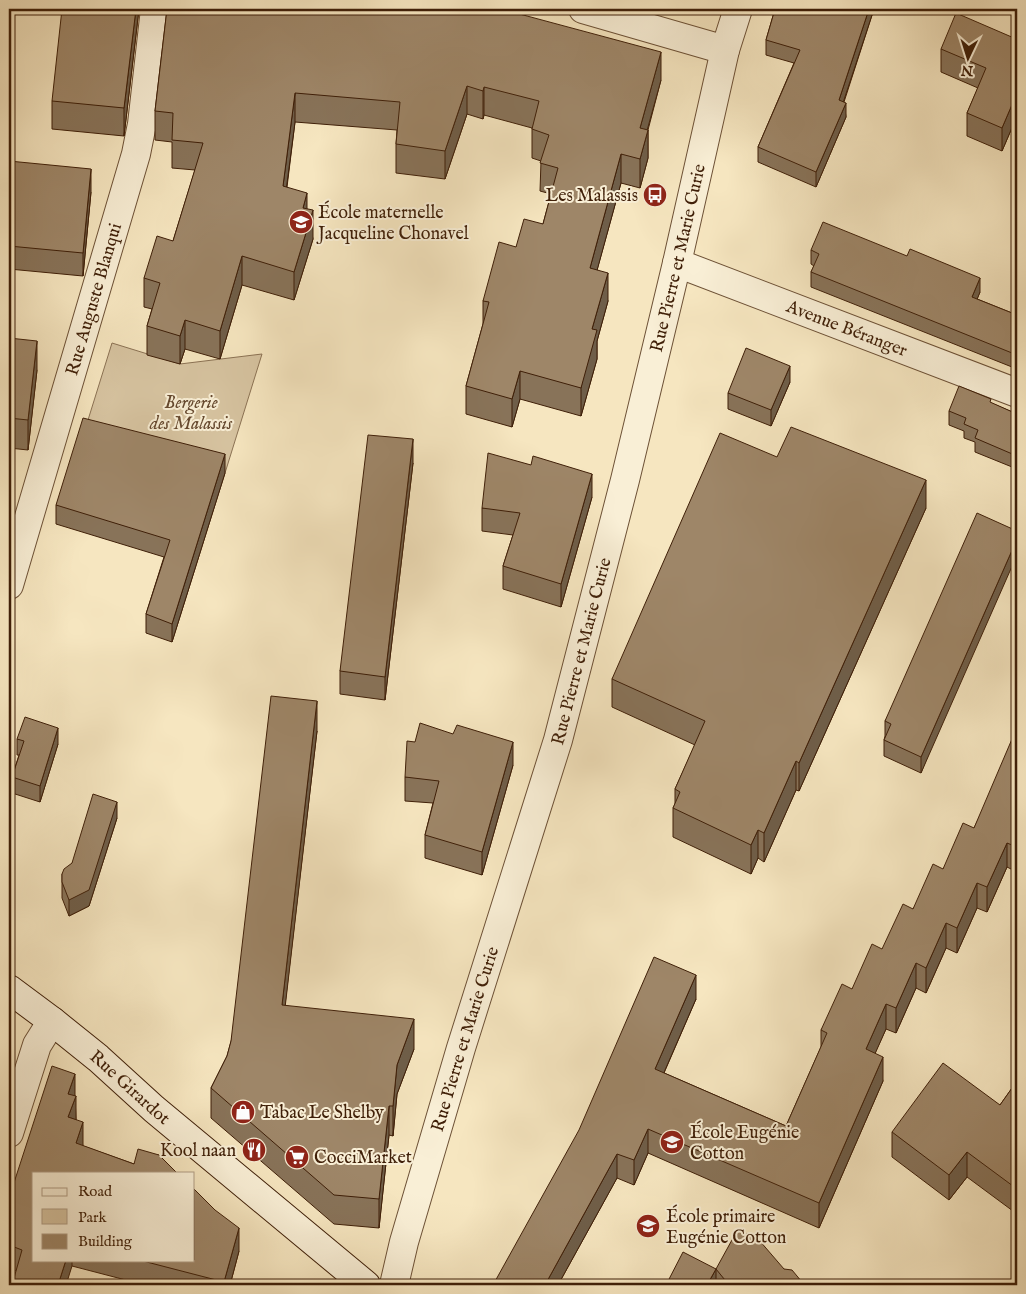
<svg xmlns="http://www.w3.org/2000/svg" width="1026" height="1294" viewBox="0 0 1026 1294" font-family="'IM FELL English',serif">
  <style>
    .green { fill: #d7c4a1; stroke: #8b7254 }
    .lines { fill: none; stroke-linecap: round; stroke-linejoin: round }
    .street-casing { stroke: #6d5136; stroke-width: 30 }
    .secondary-casing { stroke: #3f1f08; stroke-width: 30 }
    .street { stroke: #f9efd6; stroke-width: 28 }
    .secondary { stroke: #f9efd6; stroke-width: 28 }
    .wall { fill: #887359; stroke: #3f1f08 }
    .shaded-wall { fill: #6f5e49; stroke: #3f1f08 }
    .building { fill: #9e8668; stroke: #3f1f08 }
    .labels { text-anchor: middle; stroke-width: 4; stroke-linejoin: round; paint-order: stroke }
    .poi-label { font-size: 18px; fill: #3f1f08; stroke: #f9efd6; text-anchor: start }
    .street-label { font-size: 18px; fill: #3f1f08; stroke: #f9efd6 }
    .park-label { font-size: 18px; font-style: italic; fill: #65482e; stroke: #f9efd6 }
  </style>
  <rect width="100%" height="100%" fill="#f6e6c0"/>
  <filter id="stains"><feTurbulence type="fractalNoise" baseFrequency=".004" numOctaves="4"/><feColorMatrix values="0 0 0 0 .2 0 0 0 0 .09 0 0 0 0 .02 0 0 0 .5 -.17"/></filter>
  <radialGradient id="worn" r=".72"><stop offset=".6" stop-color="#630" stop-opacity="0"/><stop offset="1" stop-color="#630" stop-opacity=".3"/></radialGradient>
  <path class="green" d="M112 343 180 364 262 354 225 473 83 436Z"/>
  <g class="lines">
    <g class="street-casing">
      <g id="street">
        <path d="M583 9 725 50"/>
        <path id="s1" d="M677 263 1017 393"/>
        <path id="s2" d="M9 585 136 154 142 124 155 9"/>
        <path d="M9 1133 37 1045 52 1021"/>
        <path id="s3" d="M394 1285 404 1242 461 1048 558 740 625 480 677 263 725 50 738 9"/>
      </g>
    </g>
    <g class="secondary-casing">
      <g id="secondary">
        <path id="s4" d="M9 989 52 1021 98 1058 154 1109 366 1285"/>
      </g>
    </g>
    <use href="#street" class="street"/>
    <use href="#secondary" class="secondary"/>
  </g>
  <path class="wall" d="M139 9 124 136 52 129V101Z
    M167 9 661 80 648 130V158L640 188 621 183 597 270 608 301 597 341V359L581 416 520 399 512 427 466 414V386L483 324V301L516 247 543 224 551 194 540 191 541 161 532 158V128L484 115 483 119 467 114 445 179 396 173V144L397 130 295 122 287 187 307 209 313 239 294 300 242 285 220 359 185 349 180 364 147 355V326L152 309 144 307V278L173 241 195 170 172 168V142L155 140V111Z
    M775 9H874L844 102 846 117 816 187 758 162V147L794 63 766 55V40Z
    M1017 30V116L1002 151 967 136V113L978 88 941 72V49L1014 38Z
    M9 161 91 192 83 276 9 269Z
    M811 250 980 292 977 299 1017 315V369L811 287V272L814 266 811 264Z
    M9 338 37 370 28 450 9 448Z
    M790 382 771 426 728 409V393Z
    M991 403 1017 414V469L975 452V442L964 438V431L949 425V411Z
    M777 457 926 508 799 791 796 790 764 862 758 858 751 874 673 837V808L675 804V789L695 745 612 707V679Z
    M413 463 385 700 340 694V671Z
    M225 473 172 642 146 633V614L164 557 56 524V505Z
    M592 497 561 607 503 589V566L513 535 482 531V508Z
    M1017 531 921 773 884 756V740L885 736V721Z
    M317 731 285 1005 414 1049 397 1094 393 1136 389 1135 379 1228 334 1224 211 1118V1088L227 1056Z
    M17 739 58 744 40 802 12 793V777L19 755H17Z
    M1017 741V872L1007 867 987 912 977 908 957 953 946 948 926 993 916 988 896 1033 886 1029 875 1053 883 1081 819 1228 648 1153 634 1185 617 1178 558 1285H493L696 999 664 1073 786 1126 821 1047V1030L974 828Z
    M513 765 482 875 425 858V835L433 803 405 801V777Z
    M117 818 89 906 69 916 62 898V874L72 863Z
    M1017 1081V1214L967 1177 949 1200 892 1157V1132L1000 1105Z
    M75 1096 76 1119 83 1146 134 1164 159 1155 34 1260H194L239 1251 230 1285H145L72 1266 16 1271 9 1269V1198Z
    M716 1269H784L802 1285H666Z"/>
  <path class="shaded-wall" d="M136 9H139L124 136V108Z
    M869 9H874L839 115V100Z
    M661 52V80L640 156V128Z
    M467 86V114L445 179V151Z
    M484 87V115L483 119V91Z
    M295 93V122L283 214V186Z
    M1017 93V116L1002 151V128Z
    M846 103V117L816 187V172Z
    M648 130V158L640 188V159Z
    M621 154V183L590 296V268Z
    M91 169V192L83 276V253Z
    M307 193V222L303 208Z
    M313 210V239L294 300V272Z
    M242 256V285L220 359V331Z
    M608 273V301L597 341V359L581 416V388L592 329Z
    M980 278V292L972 312V297Z
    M185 320V349L180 364V336Z
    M37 341V370L28 450V420Z
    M790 366V382L771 426V410Z
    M520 371V399L512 427V399Z
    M413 439V463L385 700V677Z
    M225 454V473L172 642V624Z
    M592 474V497L561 607V584Z
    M926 480V508L799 791V763Z
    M1017 539V555L921 773V757Z
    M317 701V731L282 1034V1005Z
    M58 728V744L40 802V786Z
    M513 742V765L482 875V852Z
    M796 761V790L764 862V833Z
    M117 802V818L89 906 69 916V900Z
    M758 830V858L751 874V845Z
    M1007 843V867L987 912V887Z
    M977 883V908L957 953V928Z
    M946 923V948L926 993V968Z
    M916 963V988L896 1033V1008Z
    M696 975V999L655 1093V1069Z
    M886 1004V1029L866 1074V1049Z
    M414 1019V1049L397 1094 393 1136V1106L397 1065Z
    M883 1057V1081L819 1228V1203Z
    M75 1074V1098L68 1094Z
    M76 1096V1120L68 1117Z
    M389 1106V1135L379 1228V1199Z
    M83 1122V1145L76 1166V1143Z
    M648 1129V1153L634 1185V1160Z
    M967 1152V1177L949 1200V1175Z
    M617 1154V1178L558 1285H545Z
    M239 1228V1251L230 1285H224V1282Z
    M66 1260H72V1266L66 1285H58Z
    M716 1269V1285H707Z"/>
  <path class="building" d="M62 9H136L124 108 52 101Z
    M167 9H501L661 52 640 128 648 130 640 159 621 154 590 268 608 273 592 329 597 330 581 388 520 371 512 399 466 386 489 302 483 301 499 242 516 247 524 219 543 224 558 168 540 163 549 135 532 129 539 101 484 87 483 91 467 86 445 151 396 144 400 102 295 93 283 186 307 193 303 208 313 210 294 272 242 256 220 331 185 320 180 336 147 326 160 283 144 278 157 236 173 241 203 143 172 140 173 113 155 111Z
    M775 9H869L839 100 846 103 816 172 758 147 800 50 766 40Z
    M956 13 1014 38 1017 30V93L1002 128 967 113 986 68 941 49Z
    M9 161 91 169 83 253 9 246Z
    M823 222 907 256 910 249 980 278 972 297 1017 315V355L811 272 819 254 811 250Z
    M9 338 37 341 28 420 9 418Z
    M746 348 790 366 771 410 728 393Z
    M959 386 991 399 990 402 1017 414V456L975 438 978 430 964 424 966 418 949 411Z
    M83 418 225 454 172 624 146 614 170 540 56 505Z
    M791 427 926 480 799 763 796 761 764 833 758 830 751 845 673 808 680 792 675 789 705 721 612 679 720 433 777 457Z
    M368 435 413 439 385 677 340 671Z
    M488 453 531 465 533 456 592 474 561 584 503 566 520 513 482 508Z
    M977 513 1017 531V539L921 757 884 740 891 724 885 721Z
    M271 696 317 701 282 1005 414 1019 397 1065 393 1106H389L379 1199 334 1195 211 1088 227 1056 231 1041Z
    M25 717 58 728 40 786 12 777 24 741 17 739Z
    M420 723 453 734 457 725 513 742 482 852 425 835 439 781 405 777 407 741 415 742Z
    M1012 739 1017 741V847L1007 843 987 887 977 883 957 928 946 923 926 968 916 963 896 1008 886 1004 866 1049 883 1057 819 1203 648 1129 634 1160 617 1154 545 1285H493L579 1130 654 957 696 975 655 1069 786 1126 827 1033 821 1030 842 984 852 989 872 944 882 949 903 904 913 909 933 864 943 869 963 823 974 828Z
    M93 794 117 802 89 890 69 900 62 882V874L64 869 72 863Z
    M943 1063 1000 1105 1017 1081V1189L967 1152 949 1175 892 1132Z
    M52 1066 75 1074 68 1094 76 1096 68 1117 83 1122 76 1143 134 1164 138 1149 159 1155 177 1173H34V1260H66L58 1285H12L22 1250 9 1245V1198Z
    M194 1189 215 1210 239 1228 224 1282 139 1260H194Z
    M738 1229 759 1240 784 1269 792 1270 802 1282 801 1285H729L716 1269Z
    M683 1252 716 1269 707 1285H666Z
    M200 1280 220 1285H199Z"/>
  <defs>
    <g id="bus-disc" transform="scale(1.25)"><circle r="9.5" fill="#8f2418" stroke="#f9efd6"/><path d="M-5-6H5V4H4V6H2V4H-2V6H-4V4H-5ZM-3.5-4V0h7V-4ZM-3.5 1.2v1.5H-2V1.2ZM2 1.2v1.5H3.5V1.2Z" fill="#fff"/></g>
    <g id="school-disc" transform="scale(1.25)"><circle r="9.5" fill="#8f2418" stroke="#f9efd6"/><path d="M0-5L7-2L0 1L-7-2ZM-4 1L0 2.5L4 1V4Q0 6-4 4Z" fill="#fff"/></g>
    <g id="shop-disc" transform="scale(1.25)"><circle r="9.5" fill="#8f2418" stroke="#f9efd6"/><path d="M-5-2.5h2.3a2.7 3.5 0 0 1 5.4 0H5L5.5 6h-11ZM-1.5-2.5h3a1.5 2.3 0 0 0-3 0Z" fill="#fff"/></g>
    <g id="restaurant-disc" transform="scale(1.25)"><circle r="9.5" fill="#8f2418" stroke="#f9efd6"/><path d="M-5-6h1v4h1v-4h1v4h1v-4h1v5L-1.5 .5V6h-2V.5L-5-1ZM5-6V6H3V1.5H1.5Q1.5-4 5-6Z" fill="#fff"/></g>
    <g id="supermarket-disc" transform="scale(1.25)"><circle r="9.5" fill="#8f2418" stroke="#f9efd6"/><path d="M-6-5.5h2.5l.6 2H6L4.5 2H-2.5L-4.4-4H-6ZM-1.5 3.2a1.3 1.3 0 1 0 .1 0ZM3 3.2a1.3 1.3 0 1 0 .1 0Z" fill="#fff"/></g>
  </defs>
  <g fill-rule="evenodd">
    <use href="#bus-disc" x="655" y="195"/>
    <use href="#school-disc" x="301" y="222"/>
    <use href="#shop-disc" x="243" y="1112"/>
    <use href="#school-disc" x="672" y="1142"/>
    <use href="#restaurant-disc" x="254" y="1150"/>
    <use href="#supermarket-disc" x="297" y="1157"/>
    <use href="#school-disc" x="648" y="1226"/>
  </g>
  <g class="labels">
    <g class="poi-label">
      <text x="638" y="201" text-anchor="end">Les Malassis</text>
      <text x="318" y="218">École maternelle<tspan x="318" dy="21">Jacqueline Chonavel</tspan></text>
      <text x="260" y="1118">Tabac Le Shelby</text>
      <text x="690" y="1138">École Eugénie<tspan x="690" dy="21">Cotton</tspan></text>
      <text x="236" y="1156" text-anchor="end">Kool naan</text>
      <text x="314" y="1163">CocciMarket</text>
      <text x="666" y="1222">École primaire<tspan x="666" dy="21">Eugénie Cotton</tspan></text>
    </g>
    <g class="street-label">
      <text dy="6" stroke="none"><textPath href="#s3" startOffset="1066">Rue Pierre et Marie Curie</textPath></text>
      <text dy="6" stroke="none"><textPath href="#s2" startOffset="298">Rue Auguste Blanqui</textPath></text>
      <text dy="6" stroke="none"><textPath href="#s1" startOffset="182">Avenue Béranger</textPath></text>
      <text dy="6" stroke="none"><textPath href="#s3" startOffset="661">Rue Pierre et Marie Curie</textPath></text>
      <text dy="6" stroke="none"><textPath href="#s3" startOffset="256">Rue Pierre et Marie Curie</textPath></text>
      <text dy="6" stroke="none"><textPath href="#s4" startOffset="156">Rue Girardot</textPath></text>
    </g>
    <g class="park-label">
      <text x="191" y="408">Bergerie<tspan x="191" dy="21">des Malassis</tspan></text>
    </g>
  </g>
  <rect width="1026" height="1294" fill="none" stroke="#f6e6c0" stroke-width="30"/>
  <rect x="10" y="10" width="1006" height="1274" fill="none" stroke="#3f1f08" stroke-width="2.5"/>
  <rect x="15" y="15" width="996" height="1264" fill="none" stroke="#3f1f08"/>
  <rect x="32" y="1172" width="162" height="90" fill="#f9efd6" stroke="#af9c84"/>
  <rect x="42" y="1188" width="25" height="8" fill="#f9efd6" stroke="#af9c84"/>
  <text x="78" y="1196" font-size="15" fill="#3f1f08">Road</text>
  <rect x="42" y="1209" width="25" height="15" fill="#d7c4a1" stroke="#af9c84"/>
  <text x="78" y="1222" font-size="15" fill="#3f1f08">Park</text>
  <rect x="42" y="1234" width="25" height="15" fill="#9e8668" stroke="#af9c84"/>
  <text x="78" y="1246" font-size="15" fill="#3f1f08">Building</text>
  <g transform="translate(968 58) rotate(184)" stroke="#f9efd6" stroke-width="4" paint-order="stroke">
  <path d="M0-4L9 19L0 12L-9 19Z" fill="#3f1f08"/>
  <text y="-8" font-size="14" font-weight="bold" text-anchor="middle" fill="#3f1f08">N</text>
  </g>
  <rect width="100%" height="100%" filter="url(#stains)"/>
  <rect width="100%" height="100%" fill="url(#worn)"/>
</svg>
